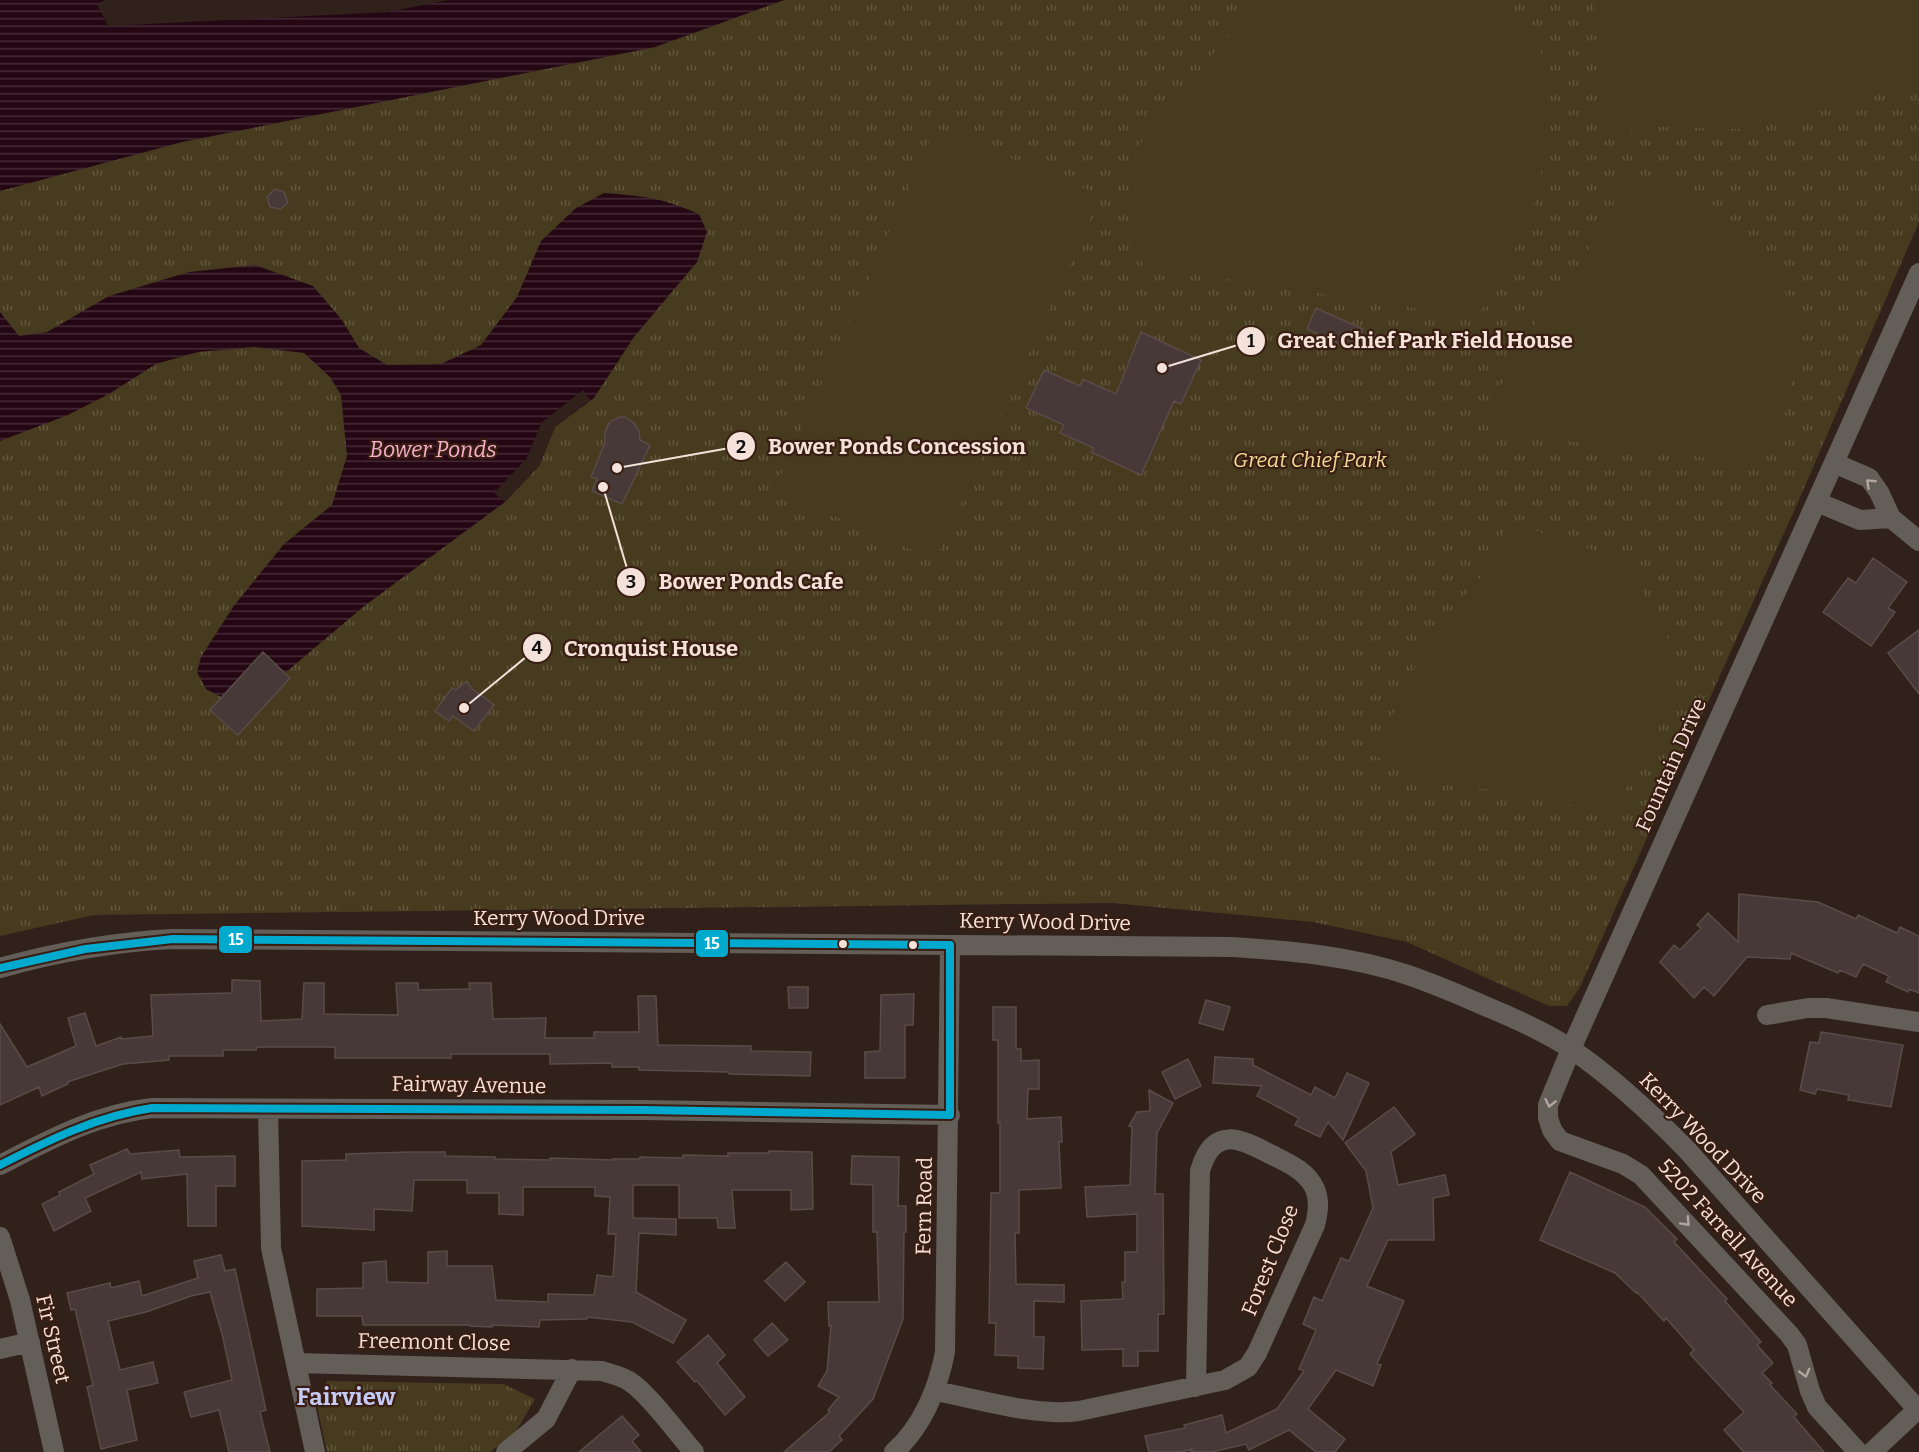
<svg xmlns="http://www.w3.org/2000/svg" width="1919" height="1452" viewBox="0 0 1919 1452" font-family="Bitter,serif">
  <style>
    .park { fill: url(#park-tufts) }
    .pitch { fill: #463b1e }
    .water { fill: url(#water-rules) }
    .pier { fill: #30211b }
    .building { fill: #463937; stroke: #594c48; stroke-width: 1.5 }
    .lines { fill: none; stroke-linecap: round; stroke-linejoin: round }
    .minor { stroke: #645e59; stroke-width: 20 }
    .bus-1-casing { stroke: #391d12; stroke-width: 12 }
    .bus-1 { stroke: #00a9ce; stroke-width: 8 }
    .oneway { stroke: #b3a69f }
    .bus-dot { fill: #f4e1d9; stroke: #391d12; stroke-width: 2 }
    .labels { text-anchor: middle; stroke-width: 4.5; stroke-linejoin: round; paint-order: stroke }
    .park-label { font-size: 21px; font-style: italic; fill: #f1db97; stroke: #391d12 }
    .street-label { font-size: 21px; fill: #f4e1d9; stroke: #391d12 }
    .water-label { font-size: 22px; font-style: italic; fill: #f5afcb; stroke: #391d12 }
    .quarter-label { font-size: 24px; font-weight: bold; fill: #c4caf4; stroke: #391d12 }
    .leader { fill: none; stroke: #f4e1d9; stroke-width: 2 }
    .callout-dot { fill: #f4e1d9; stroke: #391d12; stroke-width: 2 }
    .mark-label { font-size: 18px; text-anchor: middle; font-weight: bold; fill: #111 }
    .callout-label { font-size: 22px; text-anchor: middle; font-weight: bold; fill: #f4e1d9; stroke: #391d12; stroke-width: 4.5; stroke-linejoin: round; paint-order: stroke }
    .line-badge { stroke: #391d12; stroke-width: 2 }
    .badge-label { font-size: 16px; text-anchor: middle; font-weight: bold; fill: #fff }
  </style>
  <defs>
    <pattern id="park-tufts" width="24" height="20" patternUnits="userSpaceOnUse" patternTransform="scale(1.5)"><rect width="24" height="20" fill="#463b1e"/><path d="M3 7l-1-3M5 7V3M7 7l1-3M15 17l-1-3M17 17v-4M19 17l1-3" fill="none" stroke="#61573e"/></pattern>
    <pattern id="water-rules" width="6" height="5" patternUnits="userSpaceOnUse" patternTransform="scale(1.5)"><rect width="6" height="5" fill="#250714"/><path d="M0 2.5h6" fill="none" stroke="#452b36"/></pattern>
  </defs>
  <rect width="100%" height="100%" fill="#30211b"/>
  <path class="park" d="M784 0H1919V222L1798 502 1580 987 1567 1006H1549L1407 942 1313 922 1112 903 94 915 0 936V191L182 142 655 47Z
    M327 1381 503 1384 535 1399 515 1433 490 1452H327L317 1406Z"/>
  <path class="pitch" d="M1258 0H1501L1548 63 1540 191 1493 298 1473 317 1143 266 1129 224 1133 152Z
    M1594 0H1919V82L1745 129 1634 126 1625 137 1597 111 1605 101Z
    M936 128 1101 195 935 560 774 490Z
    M1627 179 1667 182 1717 207 1768 258 1796 315 1791 397 1774 443 1744 462 1517 435 1481 411 1510 373 1542 309 1579 267Z
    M1509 522 1620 559 1666 628 1674 687 1656 734 1609 819 1545 795 1444 785 1373 755 1432 634 1487 570Z"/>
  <path class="water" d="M0 0H106L97 4 108 26 387 12 449 0H784L655 47 182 142 0 191Z
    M604 193C644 196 663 198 699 214L707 232 697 262 634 337 594 398 555 427 539 466 505 502 363 607 259 695 225 699 206 689 197 672 201 657 233 607 284 544 332 505 347 456 341 395 330 377 304 353 254 347 198 352 156 364 109 394 68 415 0 441V312L19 336 47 332 109 296 189 272 255 265 313 286 342 320 359 348 387 365 441 364 481 345 517 297 541 241 576 208Z"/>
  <path class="pier" d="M583 390 590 400 555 427 539 466 505 502 494 493 526 459 542 422Z"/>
  <path class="building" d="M275 189 284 192 288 203 280 209 270 207 267 197Z
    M1316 308 1363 329 1353 350 1307 329Z
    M1141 332 1201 360 1181 404 1174 401 1141 475 1091 452 1094 448 1060 433 1064 425 1026 408 1044 370 1080 386 1083 379 1116 394Z
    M620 417H625L634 423 639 431 640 440 650 445 622 504 592 491 597 479 591 477 605 443V432L608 425 611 421Z
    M1873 558 1907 582 1888 608 1895 612 1871 646 1823 612 1848 578 1856 583Z
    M1919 630V694L1888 653Z
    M263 652 290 678 238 735 210 710Z
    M467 681 471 688 494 705 474 731 453 716 449 721 435 711 452 688 455 690Z
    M1739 894 1818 902 1856 919 1858 915 1897 933 1900 927 1919 936V993L1909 989 1908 992 1886 982 1889 976 1863 964 1856 977 1840 970 1838 973 1791 953 1790 959 1747 957 1714 996 1704 987 1694 998 1660 962 1674 945 1680 950 1701 928 1697 925 1708 913 1738 942Z
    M232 980 260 981 261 1021 302 1019 304 983H324V1014L398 1015 396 983H418V990L470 989 469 983H491L493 1019 546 1018 545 1038H594V1032H639L638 996H656L658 1045 751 1046V1051L811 1052 810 1076 729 1074V1072L639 1070V1067H612V1063L550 1064V1054H451V1058H335V1047H257L256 1050H223V1056H169V1060L123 1064 67 1082 68 1084 42 1096 39 1087 0 1105V1024L27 1067 76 1046 68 1018 85 1013 96 1046 121 1037V1039L153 1036 151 995 232 993Z
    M788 987H808V1008H789Z
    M914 994 913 1025H905V1078H865V1052L880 1051 881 995Z
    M1206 1000 1230 1007 1223 1030 1199 1023Z
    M993 1007H1016V1049H1021V1061L1039 1060V1089H1028L1027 1119 1061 1117 1062 1142H1059L1061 1188 1019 1190V1233H1015L1016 1284 1064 1285V1302L1034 1301V1337H1044L1043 1369 1018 1368V1356L995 1355 996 1323H989L991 1193H1000V1123H998V1040H993Z
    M1821 1032 1903 1045 1891 1107 1848 1100 1849 1095 1817 1089 1815 1094 1800 1090 1810 1042 1819 1043Z
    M1215 1057 1253 1059V1065L1311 1095 1315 1087 1335 1098 1347 1073 1369 1083 1343 1140 1328 1122 1320 1137 1295 1125 1299 1118 1257 1096 1262 1086 1213 1083Z
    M1188 1059 1201 1086 1175 1099 1162 1072Z
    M1149 1090 1173 1103 1157 1133 1155 1194H1163L1164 1314H1158V1351H1138V1366H1123V1349L1082 1350 1081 1301 1123 1299 1122 1282H1125V1252H1137V1214L1087 1217 1085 1187 1130 1185 1132 1127 1129 1126 1137 1112 1150 1111Z
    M1394 1107 1415 1134 1391 1152 1398 1185 1445 1175 1449 1195 1433 1198 1434 1240H1388L1367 1286 1404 1301 1377 1364 1381 1365 1373 1386 1336 1370 1308 1409 1345 1439 1335 1452H1316L1289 1430 1249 1450 1246 1444 1212 1452H1191L1192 1449 1181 1452H1149L1145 1436 1185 1428 1184 1425 1222 1415 1226 1433 1277 1409 1304 1371 1299 1369 1316 1330 1303 1324 1314 1297 1322 1301 1341 1258 1349 1261 1373 1208 1366 1171 1345 1143Z
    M127 1149 130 1154 179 1150 180 1157 235 1156V1186H216V1226H188L187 1174 142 1179 141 1172 85 1198 91 1211 54 1231 42 1204 60 1195 59 1192 94 1174 90 1165Z
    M769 1151 812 1152 813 1209 791 1210V1190H732L735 1228H718L717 1218H679V1185H633V1218L676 1219V1235L639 1233 636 1292 686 1320 673 1343 632 1322 587 1317V1319L540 1320 539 1327 492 1325V1327L470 1326V1325H363L362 1316H317V1289L363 1288V1263L386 1261 387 1282 428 1283V1252L447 1251V1266H492L496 1300 548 1302V1294L594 1295 597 1275 613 1277 616 1234H608L610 1197 595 1196V1187H523V1215L499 1214V1193H467V1180H414L412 1211 374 1209V1230L302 1226V1161L346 1160V1154L410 1152H445V1156L495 1157V1159L550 1160V1158L613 1160V1159H640V1157L683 1158V1155L728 1156V1153H769Z
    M852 1156 899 1157 898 1206H906V1232H904L903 1319 873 1399 839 1436 842 1440 829 1452H784L830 1412 828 1410 839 1397 818 1386 827 1371 831 1326H829L828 1302H879L877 1232H873V1185L851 1184Z
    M1570 1172 1645 1207 1677 1239 1674 1242 1727 1299 1725 1301 1761 1342 1757 1345 1773 1363 1762 1373 1772 1383 1770 1385 1797 1414 1794 1417 1824 1452H1744L1724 1430 1744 1412 1690 1354 1694 1350 1666 1318 1664 1321 1637 1292 1636 1293 1615 1273 1540 1240Z
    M221 1255 225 1271 235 1269 266 1410 260 1412 270 1452H229L219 1410 191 1417 184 1392 232 1380 222 1334 210 1292 191 1296 146 1312 108 1321 120 1370 153 1362 158 1383 127 1390 137 1440 101 1449 87 1387 93 1385 75 1309 71 1310 67 1293 110 1283 111 1288 139 1281 142 1296 198 1278 194 1261Z
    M786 1262 805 1282 785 1301 765 1281Z
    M772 1323 788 1340 768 1356 754 1340Z
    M708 1335 725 1355 717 1363 745 1397 725 1415 697 1381 695 1382 677 1362Z
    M622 1416 639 1435 632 1441 641 1452H579Z"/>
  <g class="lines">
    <path class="minor" d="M1834 463 1869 478 1879 492 1891 518 1919 541
      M1817 502 1860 520 1891 518
      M0 968C57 952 113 942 173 939L1233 947C1292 951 1352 956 1408 975 1434 984 1460 995 1485 1006 1514 1018 1544 1031 1571 1049 1614 1078 1652 1114 1688 1151L1919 1411
      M1767 1015 1808 1008H1826L1919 1022
      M268 1109 271 1248 315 1452
      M0 1165C49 1140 96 1114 152 1108L644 1110 950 1115
      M0 1237 20 1300 54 1452
      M0 1349 30 1342
      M296 1363 602 1371C611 1374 621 1376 629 1381 649 1394 677 1433 694 1452
      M935 1391C979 1399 1035 1417 1079 1411L1225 1380 1248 1367 1257 1353 1315 1225C1318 1213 1320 1201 1315 1189 1307 1171 1288 1163 1272 1155 1241 1139 1213 1124 1200 1171L1196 1387
      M506 1452 546 1419 572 1369
      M894 1452C922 1427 938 1389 945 1352L950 945
      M1858 1452 1817 1407 1810 1391 1797 1345 1789 1334 1641 1175 1623 1164 1560 1141 1552 1130 1548 1118V1105L1571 1049 1919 273
      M1872 1452 1919 1408"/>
    <g class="bus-1-casing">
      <path id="bus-1" d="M950 945V1115
        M0 968 85 949 173 939 950 945
        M0 1165C49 1140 97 1116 152 1108L644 1110 950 1115"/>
    </g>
    <use href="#bus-1" class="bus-1"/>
  </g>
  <defs><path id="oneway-chevron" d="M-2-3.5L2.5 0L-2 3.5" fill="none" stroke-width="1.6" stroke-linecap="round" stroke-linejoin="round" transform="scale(1.5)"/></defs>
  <g class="oneway">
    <use href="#oneway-chevron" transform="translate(1870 483) rotate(-136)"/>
    <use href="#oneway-chevron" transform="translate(1550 1103) rotate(102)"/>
    <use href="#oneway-chevron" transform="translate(1686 1222) rotate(47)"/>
    <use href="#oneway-chevron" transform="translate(1805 1373) rotate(75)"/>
  </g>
  <g class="bus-dot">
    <circle cx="843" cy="944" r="5"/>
    <circle cx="913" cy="945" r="5"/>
  </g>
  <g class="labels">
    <g class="park-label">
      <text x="1310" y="467">Great Chief Park</text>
    </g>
    <g class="street-label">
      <text transform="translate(1671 765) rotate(-66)" y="7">Fountain Drive</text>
      <text x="559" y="925">Kerry Wood Drive</text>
      <text transform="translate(1045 922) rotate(1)" y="7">Kerry Wood Drive</text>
      <text transform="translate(469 1085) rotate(1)" y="7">Fairway Avenue</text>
      <text transform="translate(1703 1138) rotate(46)" y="7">Kerry Wood Drive</text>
      <text transform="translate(924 1206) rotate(-89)" y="7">Fern Road</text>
      <text transform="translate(1728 1233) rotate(47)" y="7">5202 Farrell Avenue</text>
      <text transform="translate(1270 1260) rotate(-68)" y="7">Forest Close</text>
      <text transform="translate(53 1339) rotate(77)" y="7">Fir Street</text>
      <text transform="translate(434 1342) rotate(1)" y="7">Freemont Close</text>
    </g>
    <g class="water-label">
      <text x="433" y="457">Bower Ponds</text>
    </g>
    <g class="quarter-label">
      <text x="346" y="1405">Fairview</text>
    </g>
  </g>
  <path class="leader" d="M1162 368L1251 341M617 468L741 446M603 487L631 582M464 708L537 648"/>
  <g class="callout-dot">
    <circle cx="1162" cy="368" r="6"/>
    <circle cx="617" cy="468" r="6"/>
    <circle cx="603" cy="487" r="6"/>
    <circle cx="464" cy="708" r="6"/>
    <circle cx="1251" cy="341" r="15"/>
    <circle cx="741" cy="446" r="15"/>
    <circle cx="631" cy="582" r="15"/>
    <circle cx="537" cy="648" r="15"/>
  </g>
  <g class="mark-label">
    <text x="1251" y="347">1</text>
    <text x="741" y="453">2</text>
    <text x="631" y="588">3</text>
    <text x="537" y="654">4</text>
  </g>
  <g class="callout-label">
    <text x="1425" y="348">Great Chief Park Field House</text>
    <text x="897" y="454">Bower Ponds Concession</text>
    <text x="751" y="589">Bower Ponds Cafe</text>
    <text x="651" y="656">Cronquist House</text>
  </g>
  <g class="line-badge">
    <rect x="218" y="925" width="35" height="29" rx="6" fill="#00a9ce"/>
    <rect x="695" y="929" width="34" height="29" rx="6" fill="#00a9ce"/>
  </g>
  <g class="badge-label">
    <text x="236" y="945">15</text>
    <text x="712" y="949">15</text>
  </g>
</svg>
